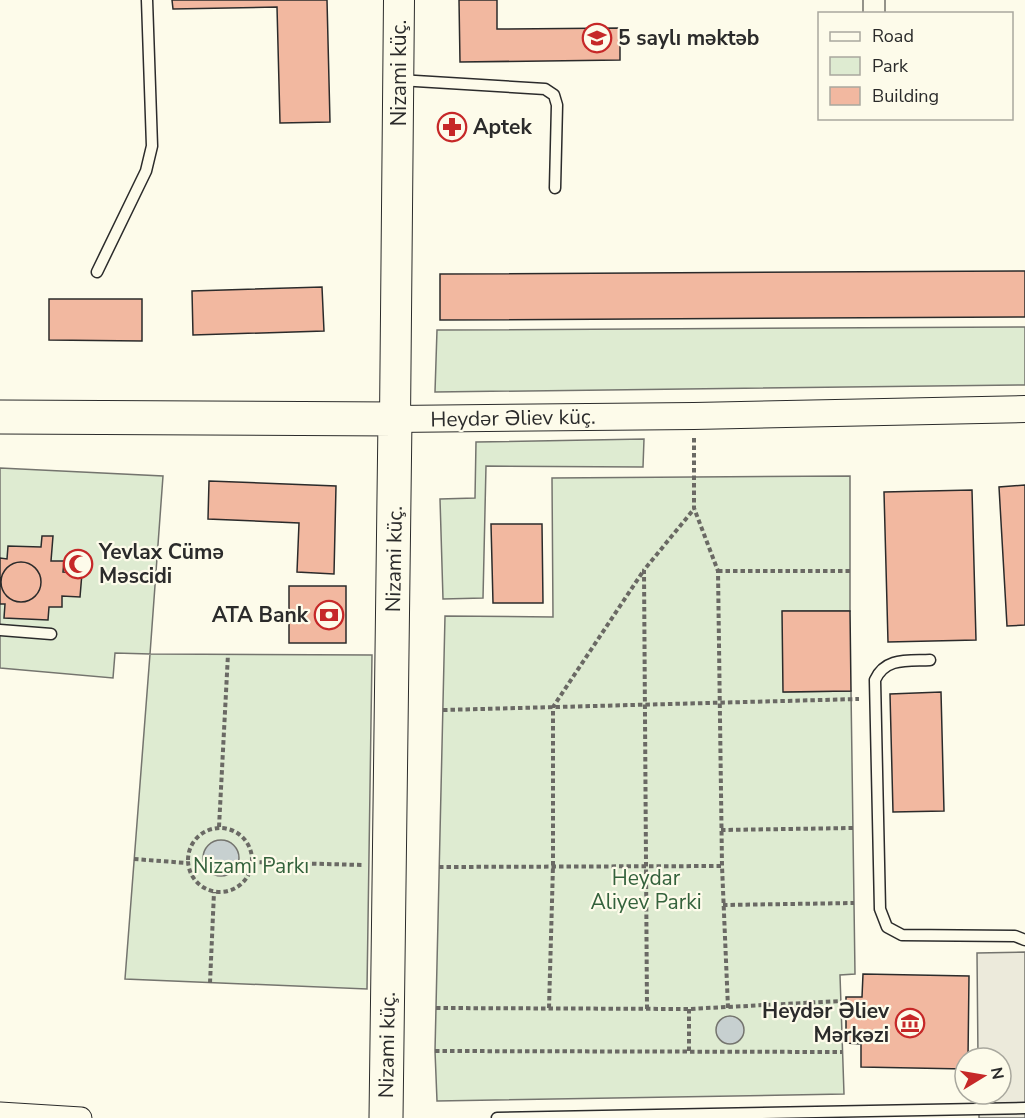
<svg xmlns="http://www.w3.org/2000/svg" width="1025" height="1118" viewBox="0 0 1025 1118" font-family="'Nunito Sans',sans-serif">
  <style>
    .green { fill: #deebd1; stroke: #74746e; stroke-width: 1.5 }
    .parking { fill: #eceadb; stroke: #74746e; stroke-width: 1.5 }
    .water { fill: #c7d0d0; stroke: #74746e; stroke-width: 1.5 }
    .building { fill: #f2b8a0; stroke: #2b2b2b; stroke-width: 1.5 }
    .lines { fill: none; stroke-linecap: round; stroke-linejoin: round }
    .service-casing { stroke: #2b2b2b; stroke-width: 13 }
    .minor-casing { stroke: #2b2b2b; stroke-width: 23 }
    .tertiary-casing { stroke: #2b2b2b; stroke-width: 28 }
    .secondary-casing { stroke: #2b2b2b; stroke-width: 32 }
    .trunk-casing { stroke: #2b2b2b; stroke-width: 35 }
    .path { stroke: #6a6964; stroke-width: 4; stroke-dasharray: 4.5 3; stroke-linecap: butt }
    .service { stroke: #fdfbea; stroke-width: 10 }
    .minor { stroke: #fdfbea; stroke-width: 21 }
    .tertiary { stroke: #fdfbea; stroke-width: 26 }
    .secondary { stroke: #fdfbea; stroke-width: 30 }
    .trunk { stroke: #fdfbea; stroke-width: 33 }
    .labels { text-anchor: middle; stroke-width: 4.5; stroke-linejoin: round; paint-order: stroke }
    .poi-label { font-size: 21px; font-weight: bold; fill: #2b2b2b; stroke: #fdfbea; text-anchor: start }
    .street-label { font-size: 21px; fill: #2b2b2b; stroke: #fdfbea }
    .park-label { font-size: 21px; fill: #34623c; stroke: #fdfbea }
  </style>
  <rect width="100%" height="100%" fill="#fdfbea"/>
  <path class="green" d="M1025 327V385L435 392 437 330Z
    M644 439 643 467 486 466 483 598 443 599 440 499 475 498 476 442Z
    M0 468 163 476 150 654 372 655 367 989 125 979 150 654 115 653 113 678 0 668Z
    M850 476V611H783L784 692 851 691 855 974 840 975 844 1094 437 1101 435 1051 445 616 553 617 552 478Z"/>
  <path class="parking" d="M1025 952V1118H979V1094H1001V1058H978L977 953Z"/>
  <path class="water" d="M203 858a18 18 0 1 1 36 0a18 18 0 1 1-36 0Z
    M716 1030a14 14 0 1 1 28 0a14 14 0 1 1-28 0Z"/>
  <path class="building" d="M172 0H327L330 122 280 123 277 7 173 9Z
    M459 0H497V29L620 28V60L460 62Z
    M1025 271V317L440 320V274Z
    M322 287 324 331 193 335 192 291Z
    M49 299H142V341L49 340Z
    M209 481 336 486 334 574 297 572 299 523 208 519Z
    M1025 485V625L1007 626 999 487Z
    M972 490 976 640 888 642 884 492Z
    M491 524H542L543 603H493Z
    M42 536H53L51 561H64L63 572 82 573 80 597 62 596V607H49L48 620 4 618 5 604H0V558L7 559 8 546 41 547Z
    M1 582a20 20 0 1 1 40 0a20 20 0 1 1-40 0Z
    M289 586H346V643H289Z
    M782 611H850L851 691 783 692Z
    M941 692 944 811 893 812 890 694Z
    M863 974 969 976 968 1058H965V1069L861 1067V1044L846 1043V997H862Z"/>
  <g class="lines">
    <g class="service-casing">
      <path id="service" d="M399 80 545 89 554 95 557 105 555 188
        M97 272 146 171 152 146 147 0
        M0 630 51 634
        M930 660C908 661 885 657 875 680L880 909 887 927 902 935 1015 936 1025 940
        M497 1118 1025 1108"/>
    </g>
    <g class="minor-casing">
      <path id="minor" d="M874 14V0
        M0 1113 81 1118"/>
    </g>
    <g class="tertiary-casing">
      <path id="tertiary" d="M395 419 694 416 1025 409"/>
    </g>
    <g class="secondary-casing">
      <path id="secondary" d="M395 419 399 0"/>
    </g>
    <g class="trunk-casing">
      <path id="trunk" d="M0 417 395 419 386 1118"/>
    </g>
    <path class="path" d="M694 438V508L718 571 722 866 728 1008
      M718 571H850
      M443 710 859 699
      M219 827 228 654
      M188 860a32 32 0 1 1 64 0a32 32 0 1 1-64 0Z
      M721 830 853 828
      M134 859 187 863
      M252 862 362 865
      M439 867 722 866
      M723 905 854 903
      M210 983 214 892
      M436 1008 689 1009 841 1001
      M549 1008 553 866V707L644 570
      M647 1009 644 570 694 509
      M689 1009V1051
      M435 1051 842 1052"/>
    <use href="#service" class="service"/>
    <use href="#minor" class="minor"/>
    <use href="#tertiary" class="tertiary"/>
    <use href="#secondary" class="secondary"/>
    <use href="#trunk" class="trunk"/>
  </g>
  <defs>
    <g id="school-ring" transform="scale(1.5)"><circle r="9.5" fill="#fdfbea" stroke="#c62828" stroke-width="1.5"/><path d="M0-5L7-2L0 1L-7-2ZM-4 1L0 2.5L4 1V4Q0 6-4 4Z" fill="#c62828"/></g>
    <g id="pharmacy-ring" transform="scale(1.5)"><circle r="9.5" fill="#fdfbea" stroke="#c62828" stroke-width="1.5"/><path d="M-2-6h4v4h4v4h-4v4h-4v-4h-4v-4h4Z" fill="#c62828"/></g>
    <g id="mosque-ring" transform="scale(1.5)"><circle r="9.5" fill="#fdfbea" stroke="#c62828" stroke-width="1.5"/><path d="M3.5-4.9A6 6 0 1 0 3.5 4.9A5 5 0 1 1 3.5-4.9Z" fill="#c62828"/></g>
    <g id="bank-ring" transform="scale(1.5)"><circle r="9.5" fill="#fdfbea" stroke="#c62828" stroke-width="1.5"/><path d="M-6-4H6V4H-6ZM0-2.3a2.3 2.3 0 1 0 0 4.6a2.3 2.3 0 1 0 0-4.6Z" fill="#c62828"/></g>
    <g id="museum-ring" transform="scale(1.5)"><circle r="9.5" fill="#fdfbea" stroke="#c62828" stroke-width="1.5"/><path d="M0-6L6-3V-2H-6V-3ZM-5-1h2V3h-2ZM-1-1h2V3h-2ZM3-1h2V3H3ZM-6 4H6V6H-6Z" fill="#c62828"/></g>
  </defs>
  <g fill-rule="evenodd">
    <use href="#school-ring" x="597" y="38"/>
    <use href="#pharmacy-ring" x="452" y="127"/>
    <use href="#mosque-ring" x="78" y="564"/>
    <use href="#bank-ring" x="329" y="615"/>
    <use href="#museum-ring" x="910" y="1023"/>
  </g>
  <g class="labels">
    <g class="poi-label">
      <text x="618" y="45">5 saylı məktəb</text>
      <text x="473" y="134">Aptek</text>
      <text x="99" y="559">Yevlax Cümə<tspan x="99" dy="24">Məscidi</tspan></text>
      <text x="308" y="622" text-anchor="end">ATA Bank</text>
      <text x="889" y="1018" text-anchor="end">Heydər Əliev<tspan x="889" dy="24">Mərkəzi</tspan></text>
    </g>
    <g class="street-label">
      <text transform="translate(399 73) rotate(-90)" y="7">Nizami küç.</text>
      <text transform="translate(513 418) rotate(-1)" y="7">Heydər Əliev küç.</text>
      <text transform="translate(394 559) rotate(-89)" y="7">Nizami küç.</text>
      <text transform="translate(387 1045) rotate(-89)" y="7">Nizami küç.</text>
    </g>
    <g class="park-label">
      <text x="251" y="873">Nizami Parkı</text>
      <text x="646" y="885">Heydar<tspan x="646" dy="24">Aliyev Parki</tspan></text>
    </g>
  </g>
  <rect x="818" y="12" width="195" height="108" fill="#fdfbea" stroke="#a9a89e" stroke-width="1.5"/>
  <rect x="830" y="32" width="30" height="9" fill="#fdfbea" stroke="#a9a89e" stroke-width="1.5"/>
  <text x="872" y="42" font-size="18" fill="#2b2b2b">Road</text>
  <rect x="830" y="57" width="30" height="18" fill="#deebd1" stroke="#a9a89e" stroke-width="1.5"/>
  <text x="872" y="72" font-size="18" fill="#2b2b2b">Park</text>
  <rect x="830" y="87" width="30" height="18" fill="#f2b8a0" stroke="#a9a89e" stroke-width="1.5"/>
  <text x="872" y="102" font-size="18" fill="#2b2b2b">Building</text>
  <g transform="translate(983 1076) rotate(79)"><circle r="28" fill="#fdfbea" stroke="#a9a89e" stroke-width="1.5"/>
  <path d="M0-4.5L10 22L0 15L-10 22Z" fill="#c62828"/>
  <text y="-9" font-size="16" font-weight="bold" text-anchor="middle" fill="#2b2b2b">N</text>
  </g>
</svg>
